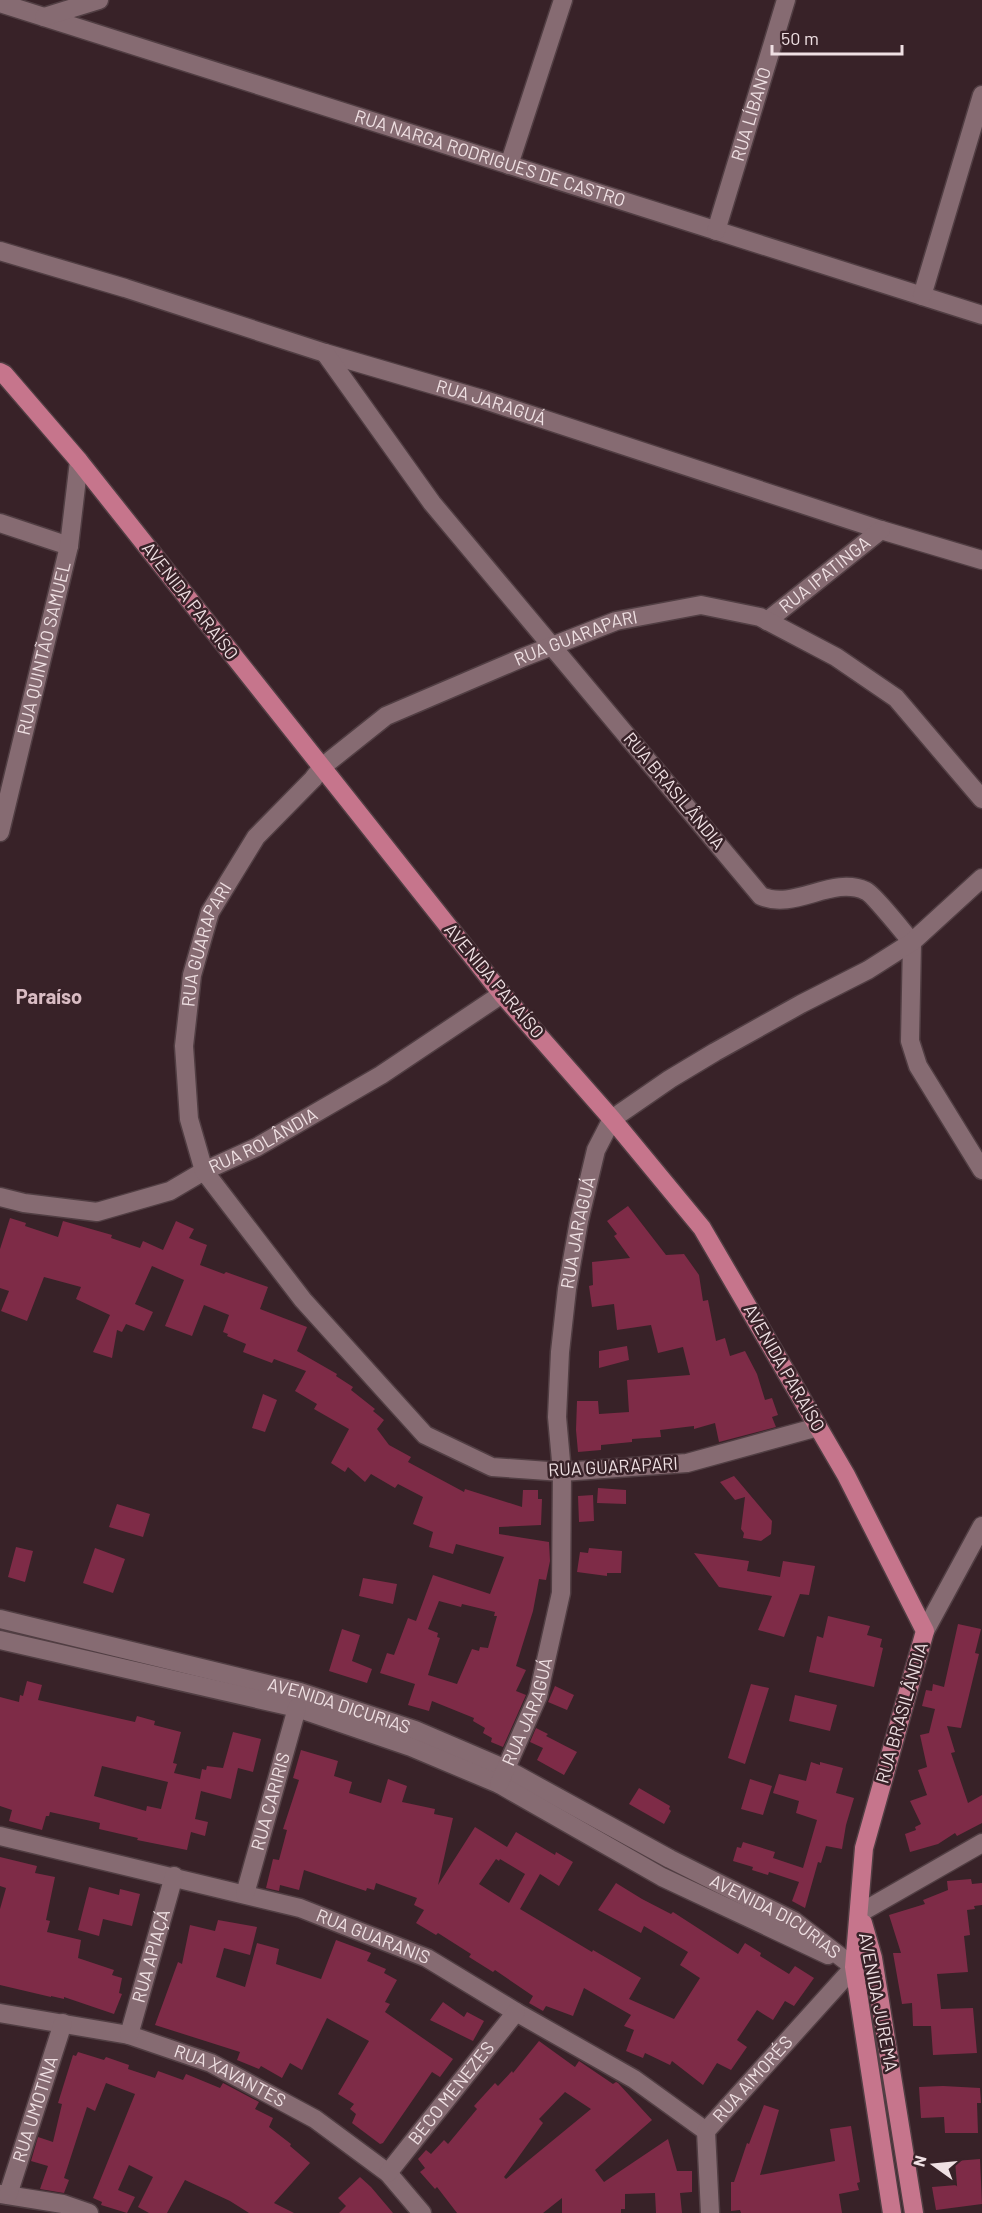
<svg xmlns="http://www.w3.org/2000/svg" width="982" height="2213" viewBox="0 0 982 2213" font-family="Barlow,sans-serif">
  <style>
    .building { fill: #7e2b47; fill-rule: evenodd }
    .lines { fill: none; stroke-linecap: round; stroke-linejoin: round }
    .minor-casing { stroke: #513e43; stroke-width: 21 }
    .major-casing { stroke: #513e43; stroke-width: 21 }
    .minor { stroke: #866b72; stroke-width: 18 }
    .major { stroke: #c6758c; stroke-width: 18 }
    .labels { text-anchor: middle; stroke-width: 5; stroke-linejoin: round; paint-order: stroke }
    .street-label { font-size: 18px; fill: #efe0e3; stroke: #382228 }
    .neighbourhood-label { font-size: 20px; font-weight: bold; fill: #d9bcc3; stroke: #382228 }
  </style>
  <rect width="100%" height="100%" fill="#382228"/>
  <path class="building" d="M628 1206 666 1255 684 1254 699 1275 703 1301 708 1300 716 1341 725 1338 730 1356 745 1351 757 1374 765 1400 772 1398 778 1415 772 1417 776 1427 719 1442 715 1423 694 1429V1426L660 1430 661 1437 632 1439V1442L601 1445V1450L578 1452 576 1430 577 1401H598L599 1414 629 1412 627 1380 690 1375 683 1347 658 1353 651 1325 617 1330 614 1304 592 1307 589 1286 593 1285 592 1262 630 1258 614 1236 617 1234 607 1221Z
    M10 1218 26 1223 25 1226 58 1237 63 1221 112 1235 111 1238 140 1248 143 1241 163 1250 176 1221 194 1229 189 1238 207 1245 200 1265 224 1274 226 1272 268 1287 260 1309 307 1327 297 1351 337 1374 336 1376 353 1387 351 1390 375 1409 373 1411 384 1420 377 1429 389 1445 411 1457 408 1462 464 1492 465 1489 522 1507 523 1490H538V1499H542L541 1525 499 1527V1534L549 1542 550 1561 546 1580 539 1579 533 1611 516 1666 526 1670 516 1691 526 1695 503 1747 491 1742 492 1738 483 1733 485 1728 473 1721 474 1718 432 1701 429 1711 408 1705 415 1684 380 1673 387 1653 394 1655 408 1618 416 1621 433 1575 490 1594 504 1557 456 1544 453 1554 429 1547 433 1532 413 1524 423 1497 398 1484 395 1488 371 1474 365 1482 348 1467 345 1472 331 1463 349 1429 314 1409 317 1404 295 1391 306 1371 274 1359 272 1363 243 1352 246 1344 227 1336 228 1334 223 1332 229 1315 204 1305 192 1336 165 1326 184 1280 152 1266 135 1304 153 1312 144 1331 126 1324 122 1332 117 1330 112 1358 93 1352 110 1315 76 1299 81 1287 44 1277 27 1321 1 1311 9 1291 0 1288V1249ZM439 1601 461 1607 462 1604 495 1612 494 1616H497L488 1648 480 1647 479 1651 472 1649 457 1684 428 1675 440 1638 437 1637 438 1633 428 1629Z
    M627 1346 629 1360 599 1368V1351Z
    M263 1394 277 1400 265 1432 252 1428Z
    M734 1476 772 1521 771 1534 761 1541 743 1538 744 1533 741 1529 745 1497 735 1500 720 1482Z
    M598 1488 626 1490V1504L597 1503Z
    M593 1495 594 1521 579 1522 578 1496Z
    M117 1504 150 1514 143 1537 109 1527Z
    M16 1547 33 1551 25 1582 8 1577Z
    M95 1548 125 1559 113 1593 83 1583Z
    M589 1548 622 1551 621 1573H607V1576L577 1572 580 1552 588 1553Z
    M694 1553 749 1561 747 1571 780 1577 783 1561 815 1566 809 1595 800 1594 784 1637 758 1630 772 1596 719 1587Z
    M363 1578 397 1584 393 1604 359 1596Z
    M828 1616 870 1626 867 1635 882 1639 880 1647 883 1648 874 1687 809 1672 817 1636 823 1638Z
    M958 1624 981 1629 975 1653 979 1654 961 1728 947 1726 955 1752 951 1753 968 1803 982 1795V1823L957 1836 955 1833 938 1844 910 1852 905 1834 916 1830 915 1827 921 1824 910 1801 927 1795 918 1770 927 1767 920 1735 929 1733 935 1709 922 1706 926 1690 932 1691 933 1684 944 1687Z
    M342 1629 360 1635 352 1661 372 1669 367 1683 329 1671Z
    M27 1681 42 1685 38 1700 135 1722 137 1716 155 1721 154 1725 181 1732 173 1763 177 1764 174 1773 200 1779 202 1769 206 1770 207 1766 223 1768 233 1732 261 1739 253 1772 238 1768 231 1799 201 1791 195 1819 208 1822 205 1836 191 1832 187 1850 137 1840 138 1838 99 1829 100 1823 50 1812 49 1816H46L42 1830 9 1821 12 1810 0 1806V1697L19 1702 20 1695 23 1696ZM102 1766 168 1782 161 1809 147 1806 146 1811 94 1796Z
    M751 1684 769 1688 745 1764 728 1758Z
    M555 1686 574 1695 567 1710 548 1702Z
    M795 1695 837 1705 830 1731 789 1721Z
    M536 1728 548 1734 546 1736 577 1752 564 1775 537 1760 543 1748 530 1742Z
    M301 1750 338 1761 334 1776 352 1782 349 1793 381 1803 388 1779 407 1786 402 1802 435 1809 434 1814 453 1818 438 1885 475 1827 507 1847 516 1832 555 1855 556 1852 573 1862 559 1886 540 1874 520 1909 592 1952 593 1950 641 1978 629 1999 674 2019 700 1978 680 1965 688 1952 644 1926 641 1933 598 1910 616 1883 642 1899 671 1914 673 1912 738 1954 745 1943 761 1953 760 1956 789 1974 795 1966 814 1978 794 2006 785 2001 773 2020 757 2010 737 2040 747 2047 731 2070 717 2063 703 2085 672 2061 670 2065 645 2053 643 2058 626 2051 634 2030 624 2026 631 2015 584 1988 573 2016 546 2006 543 2011 529 2003 533 1996 495 1970 493 1972 469 1957 471 1954 438 1933 436 1935 416 1923 424 1910 414 1905 417 1898 376 1883 374 1890 367 1888 366 1891 304 1870 299 1890 280 1885 279 1891 266 1888 273 1859 279 1860 287 1830 283 1829 299 1780 293 1778ZM496 1859 499 1861 500 1859 525 1874 509 1903 479 1884Z
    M811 1762 820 1765V1762L843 1768 836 1793 854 1798 846 1825 842 1849 826 1846 821 1863 818 1862 805 1908 792 1901 799 1882 769 1872 768 1875 752 1870 753 1867 733 1861 737 1847 741 1848 743 1842 775 1852 773 1858 803 1868 817 1820 796 1813 799 1801 773 1793 779 1774 806 1781Z
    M750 1779 772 1786 763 1815 741 1809Z
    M639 1788 670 1806 669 1809 671 1811 664 1824 629 1804Z
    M0 1857 37 1866 35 1873 55 1877 46 1920 50 1921 47 1932 81 1940 78 1958 114 1970 112 1975 122 1978 119 1993 122 1994 114 2014 64 1997V1999L51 1996V1997L0 1985V1909L6 1888 0 1886Z
    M971 1879 972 1884 982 1883V1905L974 1906 975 1909 967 1910 970 1935 964 1936 968 1972 937 1974 941 2009 973 2008 977 2053 933 2055 931 2026H913L912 2003 902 2004 893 1953H901L889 1915 925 1904 923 1900 948 1890 947 1881Z
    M89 1887 119 1895 120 1889 140 1894 132 1926 103 1919 99 1936 78 1930Z
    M218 1920 257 1927 250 1955 224 1948 216 1977 245 1987 257 1943 279 1949 276 1964 321 1979 336 1940 371 1953 367 1961 386 1969 384 1973 397 1980 385 2002 390 2004 385 2012 453 2059 440 2077 432 2072 383 2143 380 2144 352 2123 356 2114 350 2109 354 2104 338 2094 369 2041 327 2018 302 2070 290 2063 282 2078 261 2066 259 2069 237 2060 240 2052 155 2025 178 1962 182 1964 190 1925 215 1931Z
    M443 2002 464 2017 467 2012 484 2021 473 2041 430 2020Z
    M539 2041 575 2067 579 2061 613 2084 616 2082 618 2083 652 2120 595 2170 604 2182 668 2139 677 2171H692V2192L680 2193 682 2213H656L655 2193 625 2194V2209H621V2213H562V2198L543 2213H457L437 2187 435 2189 420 2172 425 2168 418 2159 426 2150 431 2154 444 2140 448 2144 477 2109 474 2106 495 2083 498 2086 512 2071 513 2073ZM565 2092 591 2109 506 2179 504 2177 543 2123 539 2119Z
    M78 2052 104 2060 106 2057 129 2065 128 2069 155 2078 158 2071 183 2080 186 2074 220 2088 223 2083 259 2102 255 2109 273 2118 269 2127 291 2144 290 2146 310 2163 274 2203 294 2213H249L230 2201 185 2180 167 2213H149L138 2207 153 2177 129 2165 118 2190 135 2197 127 2213 101 2205 102 2202 93 2198 135 2094 106 2083 95 2111 87 2107 64 2178 69 2180 64 2193 40 2189 48 2166 31 2161 38 2137 53 2142 62 2104 58 2103 73 2055 76 2056Z
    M943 2086 980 2088 981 2103H977L978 2133H945L944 2117 921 2118 919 2087Z
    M764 2105 779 2110 760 2175 835 2161 830 2129 851 2126 860 2182 857 2183 859 2190 839 2194 842 2213H741L740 2210 731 2211V2182H734L747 2143 749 2144Z
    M980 2159 982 2204 936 2210 932 2187 957 2185 955 2161Z
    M360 2177 371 2187 393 2213H339L346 2206 338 2198Z"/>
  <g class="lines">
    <g class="minor-casing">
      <g id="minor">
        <path id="s1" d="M0 3 982 315"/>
        <path d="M44 17 99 0"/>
        <path d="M509 165 563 0"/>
        <path id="s2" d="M716 231 786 0"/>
        <path id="s3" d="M0 251 125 288 325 353 482 399 881 530 982 560"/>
        <path d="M922 296 982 95"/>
        <path d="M325 353 432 503 761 896C795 911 832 875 866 891 873 894 904 933 912 942L910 1041 918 1066 982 1170"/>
        <path d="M0 523 69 546"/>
        <path id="s4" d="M767 621 881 530"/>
        <path id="s5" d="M0 832 69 546 79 461"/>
        <path id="s6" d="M0 1197 24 1203 97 1212 170 1191 204 1171 257 1147 381 1075 502 994"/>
        <path id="s7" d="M818 1427 687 1463 562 1472 492 1467 425 1435 303 1300 204 1171 189 1119 184 1046 192 975 210 912 256 837 313 779 322 767 386 716 524 657 616 621 701 605 760 617 836 657 896 698 982 799"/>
        <path id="s8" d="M0 1619 300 1692 415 1730 506 1769 670 1859 794 1921 854 1967"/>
        <path d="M925 1631 982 1526"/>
        <path d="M0 1640 297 1708 411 1747 499 1784 662 1877 828 1955"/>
        <path id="s9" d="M499 1784 538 1696 561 1593 562 1472 557 1417 560 1352 567 1289 579 1221 596 1150 612 1119 670 1079 715 1052 801 1004 868 970 912 942 982 878"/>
        <path id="s10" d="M0 1836 300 1908 427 1958 516 2012 634 2079 706 2131"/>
        <path id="s11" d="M245 1894 297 1708"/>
        <path d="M860 1913 982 1843"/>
        <path id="s12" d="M0 2013 129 2035 211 2063 315 2119 388 2173 422 2213"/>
        <path id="s13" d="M129 2035 174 1876"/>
        <path id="s14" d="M388 2173 516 2012"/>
        <path d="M0 2194 63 2204 89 2213"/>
        <path id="s15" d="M8 2195 63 2023"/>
        <path id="s16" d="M710 2213 706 2131 854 1967"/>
      </g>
    </g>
    <g class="major-casing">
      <path id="major" d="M0 372 4 374 79 461 502 994 612 1119 702 1228 846 1475 925 1631 864 1848 854 1967 892 2213
        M863 1923 873 1958 914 2213"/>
    </g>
    <use href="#minor" class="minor"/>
    <use href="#major" class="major"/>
  </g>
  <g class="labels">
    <g class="street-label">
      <text dy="6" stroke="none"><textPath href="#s2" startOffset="122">RUA LÍBANO</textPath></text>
      <text dy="6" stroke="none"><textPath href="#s1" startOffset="514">RUA NARGA RODRIGUES DE CASTRO</textPath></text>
      <text dy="6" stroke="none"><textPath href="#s3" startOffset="514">RUA JARAGUÁ</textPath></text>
      <text dy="6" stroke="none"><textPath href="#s4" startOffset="74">RUA IPATINGA</textPath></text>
      <text transform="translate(190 601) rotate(52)" y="6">AVENIDA PARAÍSO</text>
      <text dy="6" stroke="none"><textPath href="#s7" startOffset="1486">RUA GUARAPARI</textPath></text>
      <text dy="6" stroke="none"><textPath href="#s5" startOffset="189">RUA QUINTÃO SAMUEL</textPath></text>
      <text transform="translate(674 791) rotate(50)" y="6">RUA BRASILÂNDIA</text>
      <text dy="6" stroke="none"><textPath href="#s7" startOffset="982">RUA GUARAPARI</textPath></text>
      <text transform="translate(494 981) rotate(50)" y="6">AVENIDA PARAÍSO</text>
      <text dy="6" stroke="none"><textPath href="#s6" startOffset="280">RUA ROLÂNDIA</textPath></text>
      <text dy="6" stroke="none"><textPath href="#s9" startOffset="564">RUA JARAGUÁ</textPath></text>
      <text transform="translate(784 1368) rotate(60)" y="6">AVENIDA PARAÍSO</text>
      <text transform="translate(613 1467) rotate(-3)" y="6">RUA GUARAPARI</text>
      <text dy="6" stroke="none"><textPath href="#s8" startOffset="350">AVENIDA DICURIAS</textPath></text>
      <text dy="6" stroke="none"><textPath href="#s9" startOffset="78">RUA JARAGUÁ</textPath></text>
      <text transform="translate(902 1713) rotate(-74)" y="6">RUA BRASILÂNDIA</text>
      <text dy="6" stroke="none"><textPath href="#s11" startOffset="96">RUA CARIRIS</textPath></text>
      <text dy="6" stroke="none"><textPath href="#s8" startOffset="836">AVENIDA DICURIAS</textPath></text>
      <text dy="6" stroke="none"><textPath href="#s10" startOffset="387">RUA GUARANIS</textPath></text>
      <text dy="6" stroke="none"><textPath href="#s13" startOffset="82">RUA APIAÇÁ</textPath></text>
      <text transform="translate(878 2002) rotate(79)" y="6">AVENIDA JUREMA</text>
      <text dy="6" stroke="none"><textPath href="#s12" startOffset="240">RUA XAVANTES</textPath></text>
      <text dy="6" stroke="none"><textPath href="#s16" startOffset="152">RUA AIMORÉS</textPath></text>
      <text dy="6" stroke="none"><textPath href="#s14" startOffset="102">BECO MENEZES</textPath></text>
      <text dy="6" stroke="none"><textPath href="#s15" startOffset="90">RUA UMOTINA</textPath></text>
    </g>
    <g class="neighbourhood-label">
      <text x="49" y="1004">Paraíso</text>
    </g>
  </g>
  <g transform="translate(934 2165) rotate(285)" stroke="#382228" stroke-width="4.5" paint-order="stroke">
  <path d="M0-4.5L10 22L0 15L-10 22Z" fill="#efe0e3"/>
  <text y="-9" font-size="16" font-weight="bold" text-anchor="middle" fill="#efe0e3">N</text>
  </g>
  <path d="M772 45v9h130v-9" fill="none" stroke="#efe0e3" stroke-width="3"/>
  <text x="781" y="45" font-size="18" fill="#efe0e3" stroke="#382228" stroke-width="4.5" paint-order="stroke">50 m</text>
</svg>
